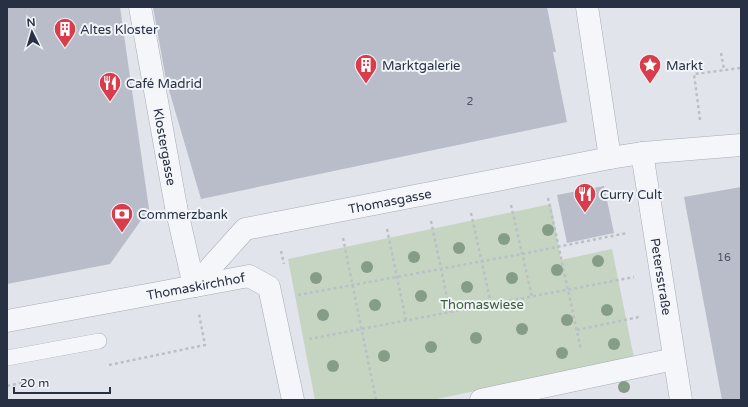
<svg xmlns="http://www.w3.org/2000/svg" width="748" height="407" viewBox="0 0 748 407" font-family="'Varela Round',sans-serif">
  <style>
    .green { fill: #c5d5c1 }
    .building { fill: #b8bdc9 }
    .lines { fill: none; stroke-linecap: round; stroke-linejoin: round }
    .service-casing { stroke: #a6abb6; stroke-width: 16 }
    .pedestrian-casing { stroke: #a6abb6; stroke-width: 23 }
    .minor-casing { stroke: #a6abb6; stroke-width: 23 }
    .path { stroke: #bbbfc6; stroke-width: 2.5; stroke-dasharray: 3 3; stroke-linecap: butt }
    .service { stroke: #f4f6f9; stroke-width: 15 }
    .pedestrian { stroke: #f4f6f9; stroke-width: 22 }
    .minor { stroke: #f4f6f9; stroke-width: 22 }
    .tree { fill: #859c86 }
    .labels { text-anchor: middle; stroke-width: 4; stroke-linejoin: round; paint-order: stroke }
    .number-label { font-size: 11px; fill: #4c5465 }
    .poi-label { font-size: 13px; fill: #283144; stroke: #f1f4f8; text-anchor: start }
    .street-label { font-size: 13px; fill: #283144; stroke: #f1f4f8 }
    .park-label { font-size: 13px; fill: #3a6134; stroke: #f1f4f8 }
  </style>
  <rect width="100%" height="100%" fill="#e1e4eb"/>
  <path class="green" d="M551 204 561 260 612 249 634 358 432 400H315L288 259Z"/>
  <path class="building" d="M7 7H120L149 209 110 264 7 284Z
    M153 7H547L556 52H553L567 122 201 199 166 80Z
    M604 186 614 233 567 243 557 195Z
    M741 187V400H722L684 197Z"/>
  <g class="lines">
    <g class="service-casing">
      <path id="service" d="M7 358 99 341"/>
    </g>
    <g class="pedestrian-casing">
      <g id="pedestrian">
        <path id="s1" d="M140 7 176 207"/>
        <path d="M587 7 610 158"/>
        <path id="s2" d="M642 153 681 400"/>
        <path id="s3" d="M276 223 610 158 642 153 741 145"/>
        <path d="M481 400 674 359"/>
      </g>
    </g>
    <g class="minor-casing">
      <g id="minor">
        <path d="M176 207 194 286"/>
        <path d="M194 286 245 229 276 223"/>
        <path id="s4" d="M7 321 249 276 269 287 293 400"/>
      </g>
    </g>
    <path class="path" d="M721 53 724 69
      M700 120 694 74 741 68
      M548 198 581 350
      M511 205 532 297
      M471 213 491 304
      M431 221 450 312
      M387 229 406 320
      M343 238 376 400
      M281 251 284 264
      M298 295 522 254 627 233
      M577 330 639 317
      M309 339 634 277
      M109 365 205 345 199 314
      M7 386 30 381"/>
    <use href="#service" class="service"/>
    <use href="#pedestrian" class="pedestrian"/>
    <use href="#minor" class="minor"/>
  </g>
  <g class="tree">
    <circle cx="548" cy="230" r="6"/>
    <circle cx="504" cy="239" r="6"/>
    <circle cx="459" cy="248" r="6"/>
    <circle cx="414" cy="257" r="6"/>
    <circle cx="598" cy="261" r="6"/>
    <circle cx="367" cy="267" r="6"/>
    <circle cx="557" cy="270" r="6"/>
    <circle cx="316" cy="278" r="6"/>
    <circle cx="512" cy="278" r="6"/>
    <circle cx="467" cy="287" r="6"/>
    <circle cx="421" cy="296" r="6"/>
    <circle cx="375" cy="305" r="6"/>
    <circle cx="607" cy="310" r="6"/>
    <circle cx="323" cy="315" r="6"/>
    <circle cx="567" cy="320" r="6"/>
    <circle cx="522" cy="329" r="6"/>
    <circle cx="476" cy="338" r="6"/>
    <circle cx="614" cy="344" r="6"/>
    <circle cx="431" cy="347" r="6"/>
    <circle cx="562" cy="353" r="6"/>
    <circle cx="384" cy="356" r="6"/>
    <circle cx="333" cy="366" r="6"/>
    <circle cx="624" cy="387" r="6"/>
  </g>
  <defs>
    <g id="building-pin" transform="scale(1.15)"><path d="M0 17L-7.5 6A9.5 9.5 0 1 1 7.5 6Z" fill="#d93d4b" stroke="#f1f4f8"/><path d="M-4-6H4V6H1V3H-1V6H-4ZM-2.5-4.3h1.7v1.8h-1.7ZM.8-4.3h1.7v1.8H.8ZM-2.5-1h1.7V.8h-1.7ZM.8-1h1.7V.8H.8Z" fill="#fff"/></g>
    <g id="sight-pin" transform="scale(1.15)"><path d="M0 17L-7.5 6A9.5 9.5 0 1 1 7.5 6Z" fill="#d93d4b" stroke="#f1f4f8"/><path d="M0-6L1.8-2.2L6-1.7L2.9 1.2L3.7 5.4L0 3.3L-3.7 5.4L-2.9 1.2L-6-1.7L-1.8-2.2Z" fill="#fff"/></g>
    <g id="restaurant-pin" transform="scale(1.15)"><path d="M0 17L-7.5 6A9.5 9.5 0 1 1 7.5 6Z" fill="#d93d4b" stroke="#f1f4f8"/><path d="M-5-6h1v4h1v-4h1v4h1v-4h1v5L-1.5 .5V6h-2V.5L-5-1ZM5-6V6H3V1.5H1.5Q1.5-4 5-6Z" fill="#fff"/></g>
    <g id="bank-pin" transform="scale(1.15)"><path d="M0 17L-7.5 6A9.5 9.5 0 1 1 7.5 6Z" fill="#d93d4b" stroke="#f1f4f8"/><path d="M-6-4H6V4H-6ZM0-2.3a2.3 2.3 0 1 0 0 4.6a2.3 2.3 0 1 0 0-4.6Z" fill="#fff"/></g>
  </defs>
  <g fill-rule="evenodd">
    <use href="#building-pin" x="65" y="29"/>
    <use href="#building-pin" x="366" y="65"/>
    <use href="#sight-pin" x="650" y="65"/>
    <use href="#restaurant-pin" x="110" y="83"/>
    <use href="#restaurant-pin" x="585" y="194"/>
    <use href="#bank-pin" x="122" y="214"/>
  </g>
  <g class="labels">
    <g class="number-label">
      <text x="470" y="105">2</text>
      <text x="724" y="261">16</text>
    </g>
    <g class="poi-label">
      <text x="80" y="34">Altes Kloster</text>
      <text x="382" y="70">Marktgalerie</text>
      <text x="666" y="70">Markt</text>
      <text x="126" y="88">Café Madrid</text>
      <text x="600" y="199">Curry Cult</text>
      <text x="138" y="219">Commerzbank</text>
    </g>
    <g class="street-label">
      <text dy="5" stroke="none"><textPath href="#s1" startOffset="142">Klostergasse</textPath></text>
      <text dy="5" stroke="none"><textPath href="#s3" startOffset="116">Thomasgasse</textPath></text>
      <text dy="5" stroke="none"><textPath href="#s2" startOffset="125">Petersstraße</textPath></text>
      <text dy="5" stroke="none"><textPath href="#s4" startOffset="192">Thomaskirchhof</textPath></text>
    </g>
    <g class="park-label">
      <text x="482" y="309">Thomaswiese</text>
    </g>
  </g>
  <rect width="748" height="407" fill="none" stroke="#283144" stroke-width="16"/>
  <g transform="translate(32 32) rotate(355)" stroke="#f1f4f8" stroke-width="3" paint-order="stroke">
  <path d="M0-3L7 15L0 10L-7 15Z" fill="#283144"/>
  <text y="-6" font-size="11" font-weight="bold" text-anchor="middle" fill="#283144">N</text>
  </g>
  <path d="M14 387v6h96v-6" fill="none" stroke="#283144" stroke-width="2"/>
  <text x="20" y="387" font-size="12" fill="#283144" stroke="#f1f4f8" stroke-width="3" paint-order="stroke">20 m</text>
</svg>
